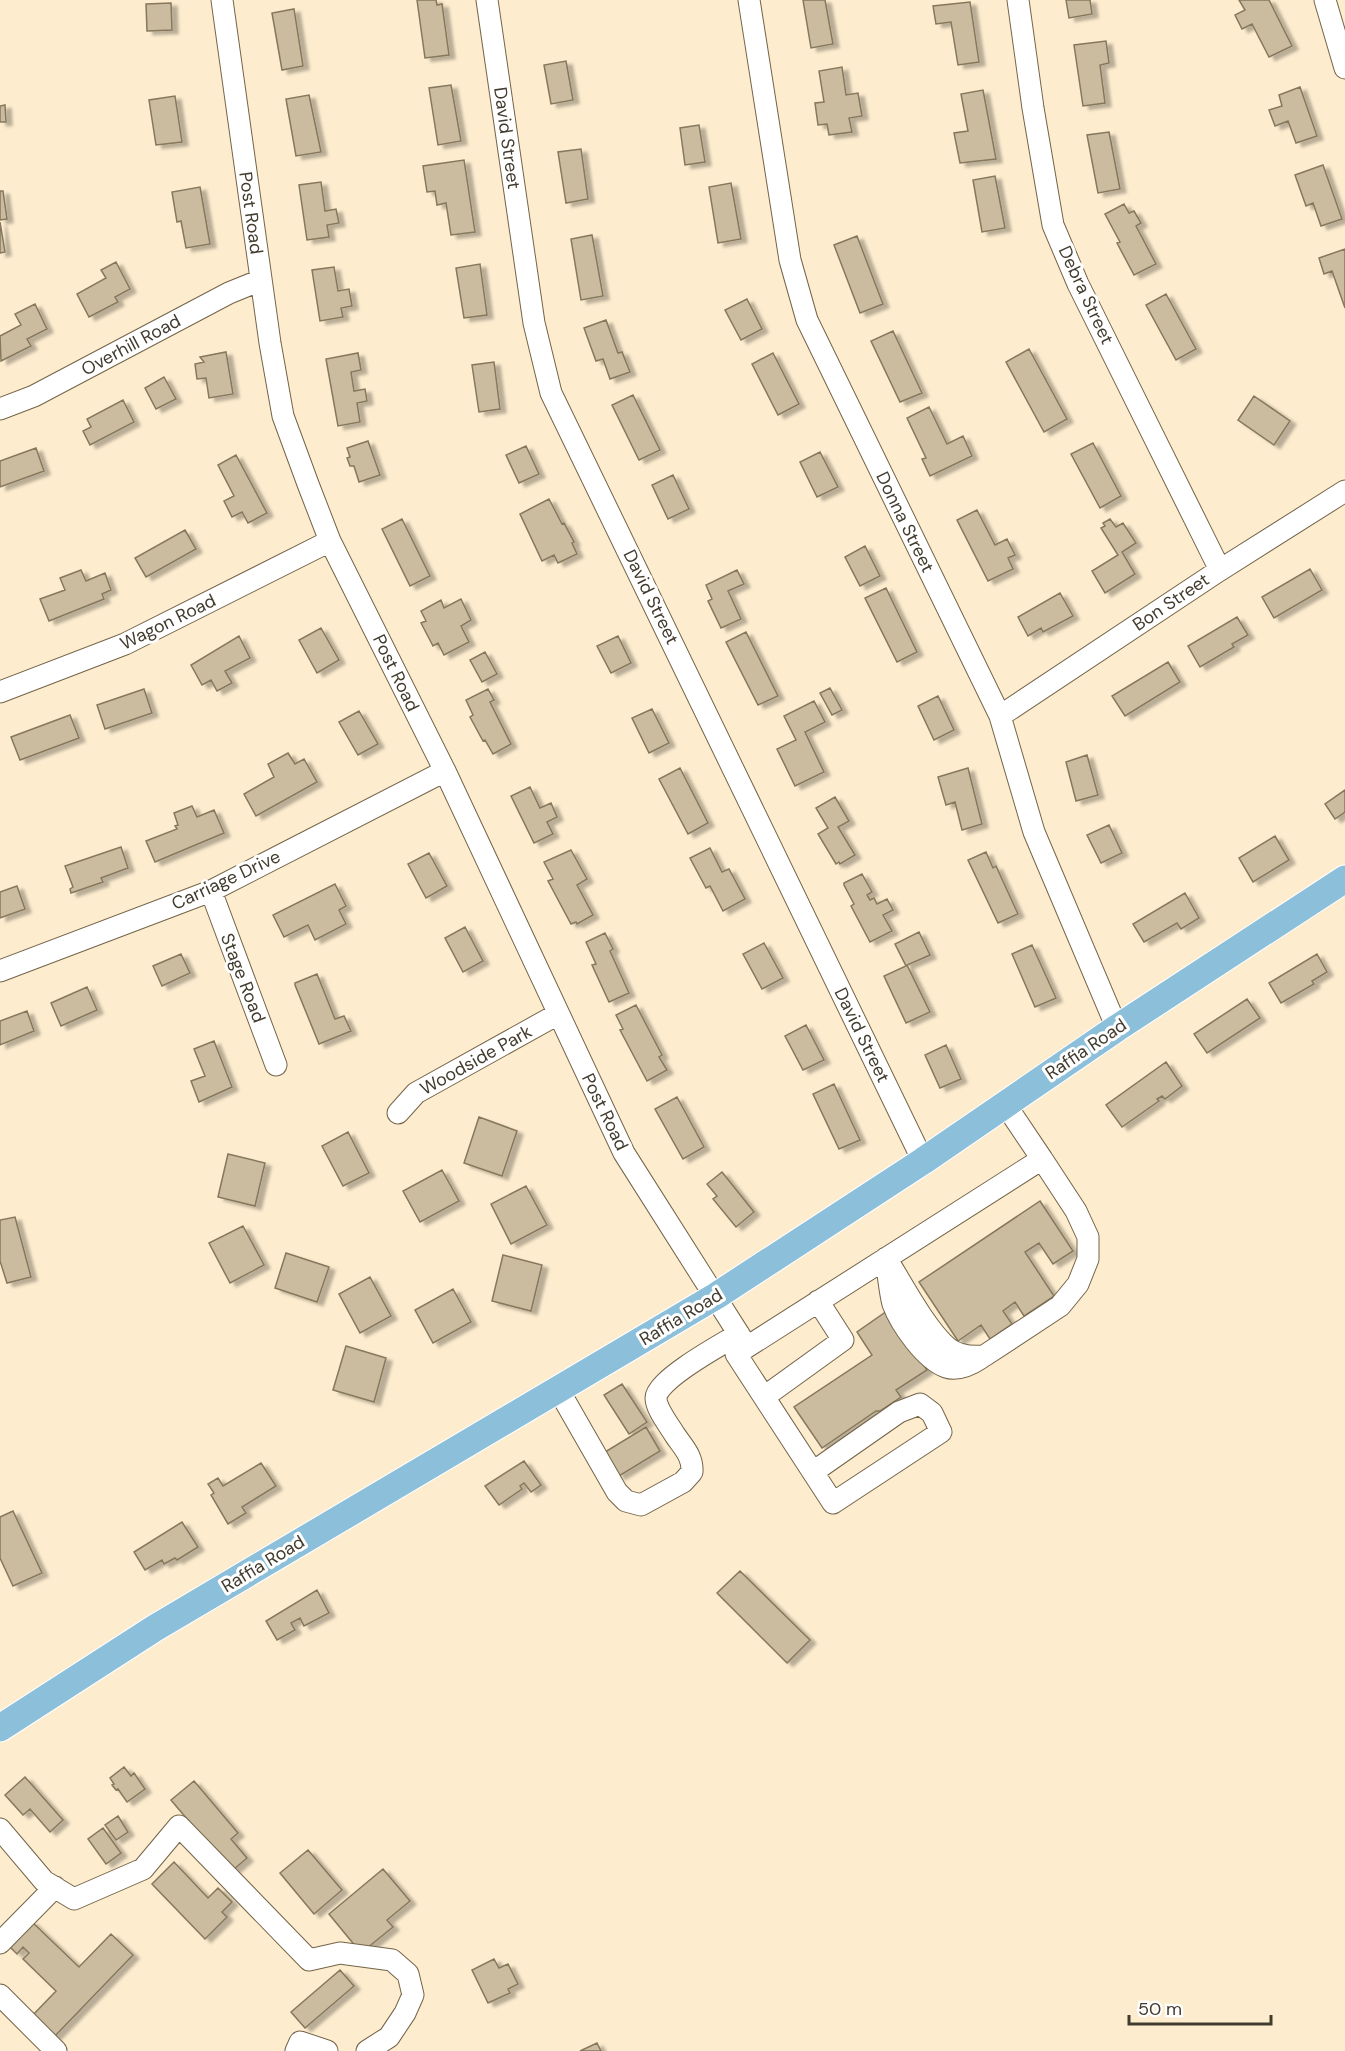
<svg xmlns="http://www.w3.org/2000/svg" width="1345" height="2051" viewBox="0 0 1345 2051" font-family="'DM Sans',sans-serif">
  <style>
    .building { fill: #ccbc9f; stroke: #86785c; stroke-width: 1.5; filter: url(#shadow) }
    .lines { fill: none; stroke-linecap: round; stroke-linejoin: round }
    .minor-casing { stroke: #736449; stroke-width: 23 }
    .major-casing { stroke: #fff; stroke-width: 29 }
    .minor { stroke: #fff; stroke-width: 21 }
    .major { stroke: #8cbfda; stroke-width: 27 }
    .labels { text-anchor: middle; stroke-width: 6; stroke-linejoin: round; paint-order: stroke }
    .street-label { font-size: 18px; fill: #423c2f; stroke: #fff }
  </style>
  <defs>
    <filter id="shadow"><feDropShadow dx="6" dy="3.5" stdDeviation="1.5" flood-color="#0004"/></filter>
  </defs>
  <rect width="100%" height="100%" fill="#fdecce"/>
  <path class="building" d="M417 0H436L437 5 442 4 449 55 425 58Z
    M803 0H825L833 44 811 48Z
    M1066 0H1090L1092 14 1069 18Z
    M1239 0H1269L1292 46 1269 57 1252 24 1242 29 1235 15 1245 10Z
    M970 2 979 62 958 65 951 22 936 24 933 6Z
    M171 3 172 30 147 31 146 4Z
    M294 9 303 66 282 70 272 13Z
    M1106 41 1109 63 1100 65 1105 103 1083 106 1074 45Z
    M566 61 573 100 551 104 544 65Z
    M842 67 846 95 858 93 862 116 849 118 852 132 829 135 827 124 818 125 815 103 824 102 819 71Z
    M451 85 461 141 438 145 429 88Z
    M1300 87 1317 136 1296 143 1288 121 1275 126 1269 110 1282 106 1279 95Z
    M983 90 996 159 960 163 954 133 968 131 961 94Z
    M309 95 321 152 296 156 286 99Z
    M175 96 182 142 156 145 149 100Z
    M5 105 6 122H0V106Z
    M699 125 705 162 685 165 680 128Z
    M1109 132 1120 189 1098 193 1087 135Z
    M581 149 588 199 566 203 558 152Z
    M464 160 475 232 451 235 446 203 437 205 435 191 427 192 423 166Z
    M1323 165 1342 219 1321 226 1313 203 1306 206 1295 175Z
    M995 176 1005 228 982 232 973 180Z
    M321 182 325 211 336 209 339 223 327 225 329 237 307 240 299 185Z
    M731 183 741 239 718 243 709 187Z
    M200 187 210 244 186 248 181 221 177 222 172 192Z
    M0 191H3L7 219 0 220Z
    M1124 204 1129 213 1134 211 1141 223 1136 226 1156 264 1134 275 1117 243 1120 242 1105 214Z
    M0 222 5 252 0 253Z
    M592 235 603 296 581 300 571 239Z
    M857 236 883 304 860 313 834 245Z
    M1345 249V308L1332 271 1324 274 1319 258Z
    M116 262 130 289 115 297 118 302 89 317 77 294 106 278 101 270Z
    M480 264 487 315 464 318 456 268Z
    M334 267 338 291 349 289 352 306 341 308 343 317 320 321 312 270Z
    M1166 294 1196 349 1176 360 1146 305Z
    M747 299 762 329 741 340 725 310Z
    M35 304 47 329 27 339 31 346 1 361 0 336 21 325 15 314Z
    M606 320 618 353 622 352 630 372 610 379 603 359 596 361 584 328Z
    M893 331 922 393 900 402 871 341Z
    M1029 349 1067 419 1044 432 1006 362Z
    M226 352 233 394 209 398 206 378 197 379 195 364 204 362 200 357Z
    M358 353 361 370 351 372 354 391 365 389 367 401 357 403 360 422 338 426 326 359Z
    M773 353 799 404 778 415 752 364Z
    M494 362 500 409 479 412 472 365Z
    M164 377 176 399 156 409 145 388Z
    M633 395 660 450 639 460 612 405Z
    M1254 396 1290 421 1274 445 1238 420Z
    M123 400 134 422 90 445 83 431 91 427 87 419Z
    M929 407 947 444 963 436 972 456 930 476 922 459 926 458 907 418Z
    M368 441 380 475 359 482 354 466H350L347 458 350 457 347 448Z
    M1093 443 1121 496 1100 508 1071 454Z
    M526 446 539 474 519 483 506 455Z
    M36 448 44 471 0 487V461Z
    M820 452 838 487 817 497 800 462Z
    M236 455 267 513 248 523 242 512 232 517 224 501 234 496 218 465Z
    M673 475 689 509 668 519 652 485Z
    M549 499 562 524 564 523 574 542 572 543 577 554 558 563 554 555 542 561 520 514Z
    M977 510 995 545 1007 539 1015 555 1008 558 1013 569 988 581 957 520Z
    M402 519 430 576 410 586 382 529Z
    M1110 519 1116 527 1123 523 1136 543 1122 552 1135 574 1105 593 1092 571 1118 555 1101 528 1105 526 1103 523Z
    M185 530 196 549 146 577 135 558Z
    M865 546 880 576 860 586 845 557Z
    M1310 569 1322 590 1274 618 1262 597Z
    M81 570 86 581 105 573 111 590 102 594 104 599 49 621 40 599 65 590 60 578Z
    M737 570 744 584 728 591 741 619 721 628 708 601 712 599 706 585Z
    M886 588 917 652 897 662 865 598Z
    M1060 593 1073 616 1043 632 1041 628 1028 636 1018 617Z
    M461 599 471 620 461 626 469 642 444 655 438 643 433 646 421 623 426 621 421 611 441 600 444 608Z
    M1237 617 1248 635 1232 644 1234 647 1200 667 1188 646Z
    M321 628 339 660 317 673 299 640Z
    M746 632 778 696 758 705 726 642Z
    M239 636 250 658 225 671 232 683 217 691 211 680 202 685 191 665Z
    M618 636 631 663 611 673 597 646Z
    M485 652 497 674 482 682 470 660Z
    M1168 662 1180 682 1125 716 1112 696Z
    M830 688 842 710 832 715 820 693Z
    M144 689 152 713 105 729 97 705Z
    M488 689 494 700 490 702 511 744 493 754 485 740 483 741 470 717 473 715 466 700Z
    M938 696 954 730 934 740 918 706Z
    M814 701 825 722 805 732 824 772 795 786 777 749 796 740 784 716Z
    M652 709 669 743 649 753 632 718Z
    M359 711 378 744 358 755 339 722Z
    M70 715 79 738 20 760 11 737Z
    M288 753 295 764 304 759 317 782 256 816 244 794 274 777 268 764Z
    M1087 755 1098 795 1076 801 1066 762Z
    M680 768 708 823 688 834 659 779Z
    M968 768 982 824 962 830 955 802 946 805 938 777Z
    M530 787 540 808 551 803 557 817 547 822 553 834 534 843 511 796Z
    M1345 790V812L1335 819 1325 804Z
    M835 797 849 821 838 827 855 855 840 864 839 862 836 864 818 834 828 828 816 808Z
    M192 806 197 817 214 810 224 833 155 862 146 841 177 829 175 826 178 825 174 813Z
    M1109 825 1122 853 1101 863 1087 835Z
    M1275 836 1289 860 1253 882 1239 858Z
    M121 847 128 868 101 878 103 882 71 893 70 889 73 887 65 866Z
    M710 848 722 872 729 869 745 899 723 911 710 886 706 888 690 858Z
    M571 850 587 879 577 885 593 915 577 924 576 922 571 924 548 881 553 879 544 862Z
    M986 852 993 868 996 866 1018 914 998 923 968 860Z
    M429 853 447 886 426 898 408 864Z
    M862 874 872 892 867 895 870 900 874 898 877 904 887 899 893 910 883 915 892 931 870 942 851 906 854 904 844 885V883Z
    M335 884 346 906 339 910 346 924 315 940 308 925 284 937 273 915Z
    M17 886 25 909 0 918V892Z
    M1185 893 1199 918 1181 929 1177 923 1144 942 1133 924Z
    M465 927 483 961 463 972 445 938Z
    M919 932 930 955 907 965 930 1012 906 1023 884 976 906 966 895 944Z
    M605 933 613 949 610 951 629 993 609 1002 592 965 596 964 586 942Z
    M764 943 783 978 762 989 743 954Z
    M1032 945 1056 998 1035 1007 1012 954Z
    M181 954 190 973 162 986 153 966Z
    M1317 954 1327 972 1312 981 1314 984 1281 1003 1269 983Z
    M317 974 335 1019 344 1016 351 1031 319 1044 295 985V983Z
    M87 987 97 1010 61 1026 51 1003Z
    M1247 999 1260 1018 1207 1053 1194 1034Z
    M636 1005 662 1055 659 1057 667 1070 647 1081 620 1030 623 1029 616 1015Z
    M27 1011 34 1031 0 1045V1021Z
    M806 1025 824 1060 803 1070 785 1036Z
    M214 1041 232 1087 199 1102 191 1081 205 1076 194 1049Z
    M946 1045 961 1079 940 1088 925 1055Z
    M1166 1062 1182 1086 1165 1099 1162 1096 1157 1099 1159 1101 1122 1127 1106 1105Z
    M834 1084 860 1140 839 1149 813 1094Z
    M677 1097 704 1147 683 1159 655 1109Z
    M479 1117 517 1131 502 1176 464 1163Z
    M348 1132 369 1173 343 1186 322 1146Z
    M228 1154 265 1163 255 1206 218 1197Z
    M442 1170 459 1201 420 1222 403 1191Z
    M722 1172 754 1212 736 1227 713 1199 717 1196 707 1184Z
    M526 1186 547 1225 511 1244 491 1204Z
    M1040 1201 1073 1251 1053 1264 1039 1243 1025 1252 1054 1296 1024 1316 1015 1302 1003 1311 1012 1324 990 1339 981 1325 958 1341 919 1282Z
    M15 1217 31 1277 7 1283 0 1261V1220Z
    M243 1226 264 1265 230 1283 209 1243Z
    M286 1253 329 1267 317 1302 275 1288Z
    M503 1255 542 1265 531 1311 492 1301Z
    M370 1277 391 1316 360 1333 339 1294Z
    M453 1289 471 1322 433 1343 415 1310Z
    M887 1311 927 1370 896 1390 901 1397 880 1411H876L822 1448 794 1407 872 1355 857 1332Z
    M346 1346 386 1358 374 1402 333 1390Z
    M622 1384 647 1422 629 1434 604 1395Z
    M646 1427 660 1451 619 1476 605 1452Z
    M524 1461 541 1485 531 1492 524 1483 520 1486 522 1489 499 1505 485 1486Z
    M261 1463 276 1486 242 1507 246 1513 228 1524 211 1495 214 1493 208 1484 218 1478 223 1486Z
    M13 1511 42 1573 13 1586 0 1558V1517Z
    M182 1522 198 1547 177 1560 175 1558 164 1564 162 1560 145 1570 134 1552Z
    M740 1571 810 1640 787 1663 717 1593Z
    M317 1590 329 1613 304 1626 300 1618 291 1623 295 1630 277 1640 266 1621Z
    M124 1767 131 1776 134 1773 145 1789 127 1802 118 1789 116 1790 112 1785 114 1784 110 1778Z
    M25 1777 63 1820 50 1832 30 1809 23 1815 5 1795Z
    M194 1781 238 1833 231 1839 247 1858 233 1870 215 1852 171 1800Z
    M118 1816 128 1832 116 1840 105 1825Z
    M103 1828 121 1853 106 1864 88 1839Z
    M308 1850 342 1890 314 1914 280 1873Z
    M174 1862 208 1898 218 1888 232 1902 222 1912 227 1917 205 1939 152 1884Z
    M383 1869 410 1901 387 1920 393 1927 361 1953 329 1914Z
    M31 1921 79 1967 111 1934 133 1955 54 2037 32 2016 56 1991 23 1959 29 1953 23 1947 17 1954 8 1945Z
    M494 1959 499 1968 508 1964 518 1984 508 1989 510 1993 488 2003 472 1970Z
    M340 1970 354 1986 305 2028 291 2012Z
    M597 2043 601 2051H580Z"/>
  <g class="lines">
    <g class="minor-casing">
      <path id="minor" d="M222 0 270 343 283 416 308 484 330 541 445 771 624 1153 747 1347 1042 1159 1005 1104
        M487 0 534 323 551 393 923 1161
        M749 0 790 260 807 320 1000 716 1034 832 1117 1028
        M1018 0 1033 108 1053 225 1078 284 1220 570
        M1325 0 1345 68
        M0 409 34 396 229 293 261 280
        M0 692 125 644 330 541
        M1000 716 1220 570 1345 491
        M211 891 276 1065
        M0 971 211 891 445 771
        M398 1113 416 1093 558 1014
        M886 1258C903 1285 925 1328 948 1348 958 1356 972 1357 984 1356L1060 1306 1078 1284 1088 1259V1237L1076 1211 1042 1159
        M887 1268C889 1279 890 1293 893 1304 901 1325 925 1359 946 1367 958 1371 972 1364 981 1358
        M747 1347 736 1354 833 1503 941 1432 932 1413 920 1404 899 1412 813 1472
        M558 1389 617 1492 626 1501 641 1505 683 1482 692 1472C693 1456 683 1447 675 1435 669 1425 656 1409 656 1398 656 1380 722 1344 739 1334
        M764 1397 843 1340 818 1301
        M0 1829 44 1881 74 1899 143 1869 179 1826 309 1960 340 1953 392 1960 408 1974 413 1995 405 2013 389 2037 367 2051
        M0 1943 55 1887
        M0 1995 56 2051
        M296 2051 300 2042 327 2051"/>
    </g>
    <g class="major-casing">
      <path id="major" d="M0 1728 155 1628 716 1296 923 1161 1117 1028 1345 879"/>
    </g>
    <use href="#minor" class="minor"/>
    <use href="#major" class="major"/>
  </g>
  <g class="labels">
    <g class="street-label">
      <text transform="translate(507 138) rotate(82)" y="6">David Street</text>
      <text transform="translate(251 213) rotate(82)" y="6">Post Road</text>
      <text transform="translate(1086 295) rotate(65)" y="6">Debra Street</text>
      <text transform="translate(131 345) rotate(-28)" y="6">Overhill Road</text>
      <text transform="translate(905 522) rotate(64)" y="6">Donna Street</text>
      <text transform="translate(651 597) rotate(64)" y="6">David Street</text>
      <text transform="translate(1171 602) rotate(-34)" y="6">Bon Street</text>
      <text transform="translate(168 622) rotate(-26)" y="6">Wagon Road</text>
      <text transform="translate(396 673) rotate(64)" y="6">Post Road</text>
      <text transform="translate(226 880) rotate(-25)" y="6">Carriage Drive</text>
      <text transform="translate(243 978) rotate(69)" y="6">Stage Road</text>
      <text transform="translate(862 1035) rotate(64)" y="6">David Street</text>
      <text transform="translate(1086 1049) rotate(-34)" y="6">Raffia Road</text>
      <text transform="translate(476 1060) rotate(-29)" y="6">Woodside Park</text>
      <text transform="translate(605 1112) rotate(64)" y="6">Post Road</text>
      <text transform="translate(681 1317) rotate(-31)" y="6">Raffia Road</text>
      <text transform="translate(263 1564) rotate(-31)" y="6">Raffia Road</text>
    </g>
  </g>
  <path d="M1129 2015v9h142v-9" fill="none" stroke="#423c2f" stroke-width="3"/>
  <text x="1138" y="2015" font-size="18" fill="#423c2f" stroke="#ffffff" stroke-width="4.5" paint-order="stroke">50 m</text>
</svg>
